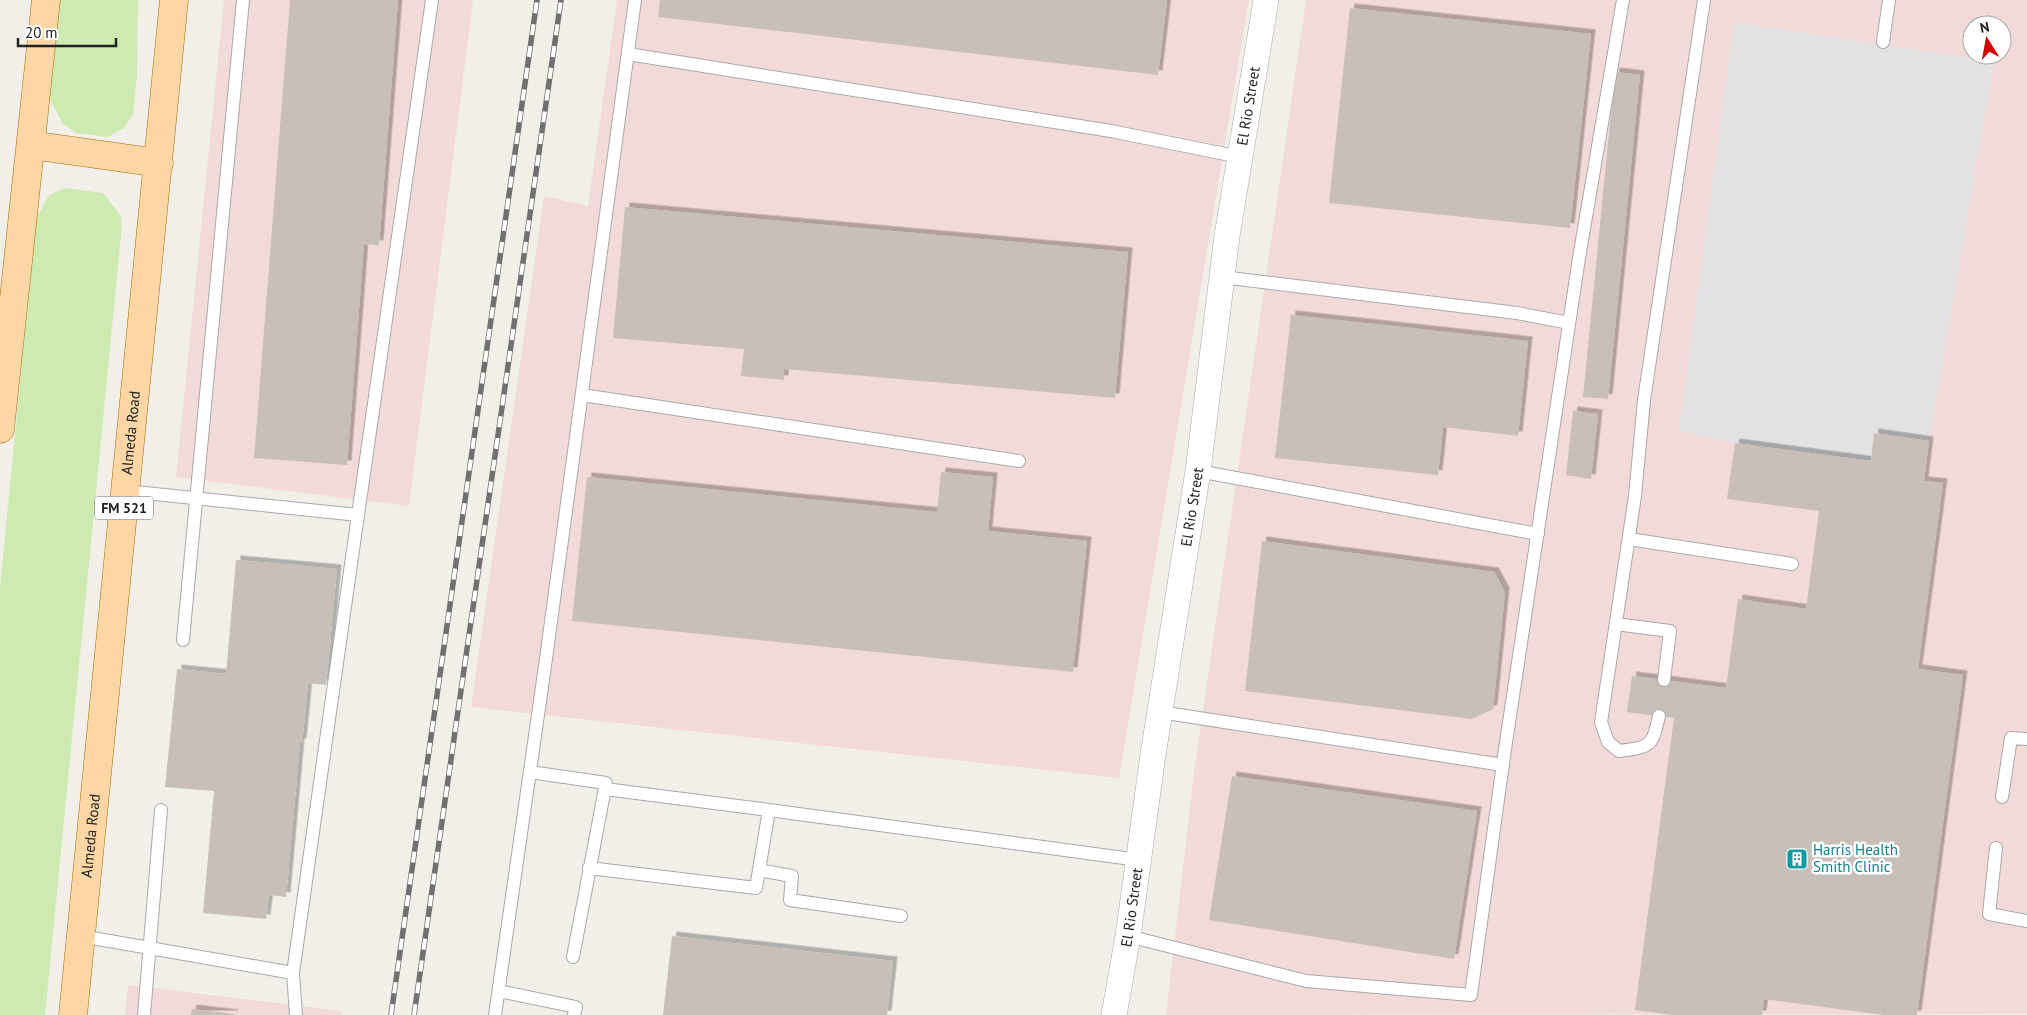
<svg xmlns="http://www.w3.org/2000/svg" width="2027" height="1015" viewBox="0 0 2027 1015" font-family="'PT Sans',sans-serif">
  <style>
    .commercial { fill: #f2dad9; fill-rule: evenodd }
    .grass { fill: #cdebb0 }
    .parking { fill: #e2e2e2 }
    .building { fill: #c7bfb8; filter: url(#shadow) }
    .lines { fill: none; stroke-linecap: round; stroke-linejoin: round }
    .service-casing { stroke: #a9a9a9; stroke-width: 14 }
    .minor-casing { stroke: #a9a9a9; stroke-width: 26 }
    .primary-casing { stroke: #a06b00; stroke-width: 29 }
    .service { stroke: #fff; stroke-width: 12 }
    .minor { stroke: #fff; stroke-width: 25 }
    .primary { stroke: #fcd6a4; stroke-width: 28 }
    .rail-casing { stroke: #707070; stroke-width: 5.5 }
    .rail { stroke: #fff; stroke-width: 4; stroke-dasharray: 11; stroke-linecap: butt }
    .labels { text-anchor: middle; stroke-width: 5; stroke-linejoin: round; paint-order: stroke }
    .shield { fill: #fff; stroke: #646464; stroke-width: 1 }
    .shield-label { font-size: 14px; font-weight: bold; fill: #222 }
    .street-label { font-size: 15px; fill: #222; stroke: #fff }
    .culture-label { font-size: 15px; fill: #0d838f; stroke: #fff; text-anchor: start }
  </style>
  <defs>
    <filter id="shadow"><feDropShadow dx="4.5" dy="-4.5" stdDeviation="0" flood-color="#0004"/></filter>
  </defs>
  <rect width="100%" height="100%" fill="#f2efe9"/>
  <path class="commercial" d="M224 0H473L409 506 176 477Z
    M617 0H1249L1119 778 471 707 544 196 588 206Z
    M1306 0H2027V1014L1166 1015 1194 772ZM1972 25H2002V55H1972Z
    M128 985 342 1011 341 1015H125Z"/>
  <path class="grass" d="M57 0H138L137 76 133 114 124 128 108 137 76 133 63 124 48 96Z
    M65 188 103 193 121 216 122 225 45 1015H0V588L36 219 49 195Z"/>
  <path class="parking" d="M1734 22 1994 62 1929 441 1874 433 1871 461 1735 443 1679 431Z"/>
  <path class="building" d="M290 0H398L379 245 364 244 347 465 254 458Z
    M660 0H1167L1158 75 658 17Z
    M1350 8 1591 34 1570 228 1329 203Z
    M1615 72 1640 75 1608 399 1583 397Z
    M625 207 1128 252 1115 398 784 369V380L741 376 744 349 613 338Z
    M1291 315 1528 341 1518 436 1443 427 1438 475 1275 458Z
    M1573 411 1598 414 1591 479 1566 475Z
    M1874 433 1929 441 1924 481 1943 483 1918 669 1963 675 1917 1015H1883L1764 999 1762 1015H1672L1635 1010 1674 718 1627 712 1632 676 1726 688 1738 599 1806 609 1819 511 1727 499 1735 443 1871 461Z
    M941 472 993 477 988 531 1087 541 1073 672 572 621 587 477 937 512Z
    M1262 541 1494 572 1505 592 1493 709 1472 719 1245 691Z
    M236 560 337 569 326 685 308 683 302 743H300L286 897 269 895 266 919 203 913 214 791 165 787 177 669 226 674Z
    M1232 776 1477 811 1454 959 1209 920Z
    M672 936 893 961 887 1015H663Z
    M192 1009 234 1014V1015H191Z"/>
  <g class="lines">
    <g class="service-casing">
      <path id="service" d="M1883 42 1889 0
        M628 54 1111 131 1240 157
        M1222 277 1517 313 1569 323
        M582 395 1019 461
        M1198 471 1538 534
        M126 491 358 515 432 0
        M1629 539 1792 564
        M1616 624 1670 631 1664 680
        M183 640 243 0
        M1160 712 1503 765
        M1659 716C1652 747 1651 747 1619 751L1608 742 1601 722 1635 496 1644 400 1704 0
        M530 772 606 783 573 957
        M2002 797 2011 738 2027 739
        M769 810 1139 860
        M1996 848 1989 914 2027 921
        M589 868 756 888 769 810 605 789
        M759 870 792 876 790 900 901 916
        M81 936 293 973 296 1015
        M1128 936 1306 981 1471 995 1505 749 1579 258 1623 0
        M293 973 358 515
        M499 991 576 1007 574 1015
        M144 1015 161 810
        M495 1015 545 666 635 0"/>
    </g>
    <g class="minor-casing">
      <g id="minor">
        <path id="s1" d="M1114 1015 1128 936 1153 755 1198 471 1227 236 1266 0"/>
      </g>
    </g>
    <g class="primary-casing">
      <g id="primary">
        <path d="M31 145 159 163"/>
        <path d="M0 429 46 0"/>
        <path id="s2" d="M73 1015 174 0"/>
      </g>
    </g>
    <use href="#service" class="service"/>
    <use href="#minor" class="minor"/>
    <use href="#primary" class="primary"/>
    <g class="rail-casing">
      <path id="rail" d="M391 1015 537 0
        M414 1015 561 0"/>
    </g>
    <use href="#rail" class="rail"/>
  </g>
  <defs>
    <g id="building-square" transform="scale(1.125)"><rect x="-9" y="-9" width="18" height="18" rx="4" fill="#0f9aa8" stroke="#fff"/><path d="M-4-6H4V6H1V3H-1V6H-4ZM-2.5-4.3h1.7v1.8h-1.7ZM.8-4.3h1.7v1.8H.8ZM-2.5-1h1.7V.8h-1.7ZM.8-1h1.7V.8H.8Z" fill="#fff"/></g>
  </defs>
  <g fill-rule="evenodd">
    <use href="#building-square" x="1797" y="859"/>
  </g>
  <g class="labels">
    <rect class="shield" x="95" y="496.5" width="58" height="23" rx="4"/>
    <g class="shield-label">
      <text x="124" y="513">FM 521</text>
    </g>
    <g class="street-label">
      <text dy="5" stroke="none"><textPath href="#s1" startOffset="919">El Rio Street</textPath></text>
      <text dy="5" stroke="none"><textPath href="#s2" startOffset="585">Almeda Road</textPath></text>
      <text dy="5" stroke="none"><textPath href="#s1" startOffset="514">El Rio Street</textPath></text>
      <text dy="5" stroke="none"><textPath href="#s2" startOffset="180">Almeda Road</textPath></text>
      <text dy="5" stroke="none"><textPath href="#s1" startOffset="109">El Rio Street</textPath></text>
    </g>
    <g class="culture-label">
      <text x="1813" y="855">Harris Health<tspan x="1813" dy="17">Smith Clinic</tspan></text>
    </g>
  </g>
  <g transform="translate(1987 40) rotate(349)"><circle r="24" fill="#ffffff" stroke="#a7a7a7"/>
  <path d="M0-4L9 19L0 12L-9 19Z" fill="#d40000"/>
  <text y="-8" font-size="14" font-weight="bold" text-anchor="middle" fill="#222222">N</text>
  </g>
  <path d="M18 38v8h98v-8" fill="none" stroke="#222222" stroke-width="2.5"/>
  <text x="25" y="38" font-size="15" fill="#222222" stroke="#ffffff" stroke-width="4" paint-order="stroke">20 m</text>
</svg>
